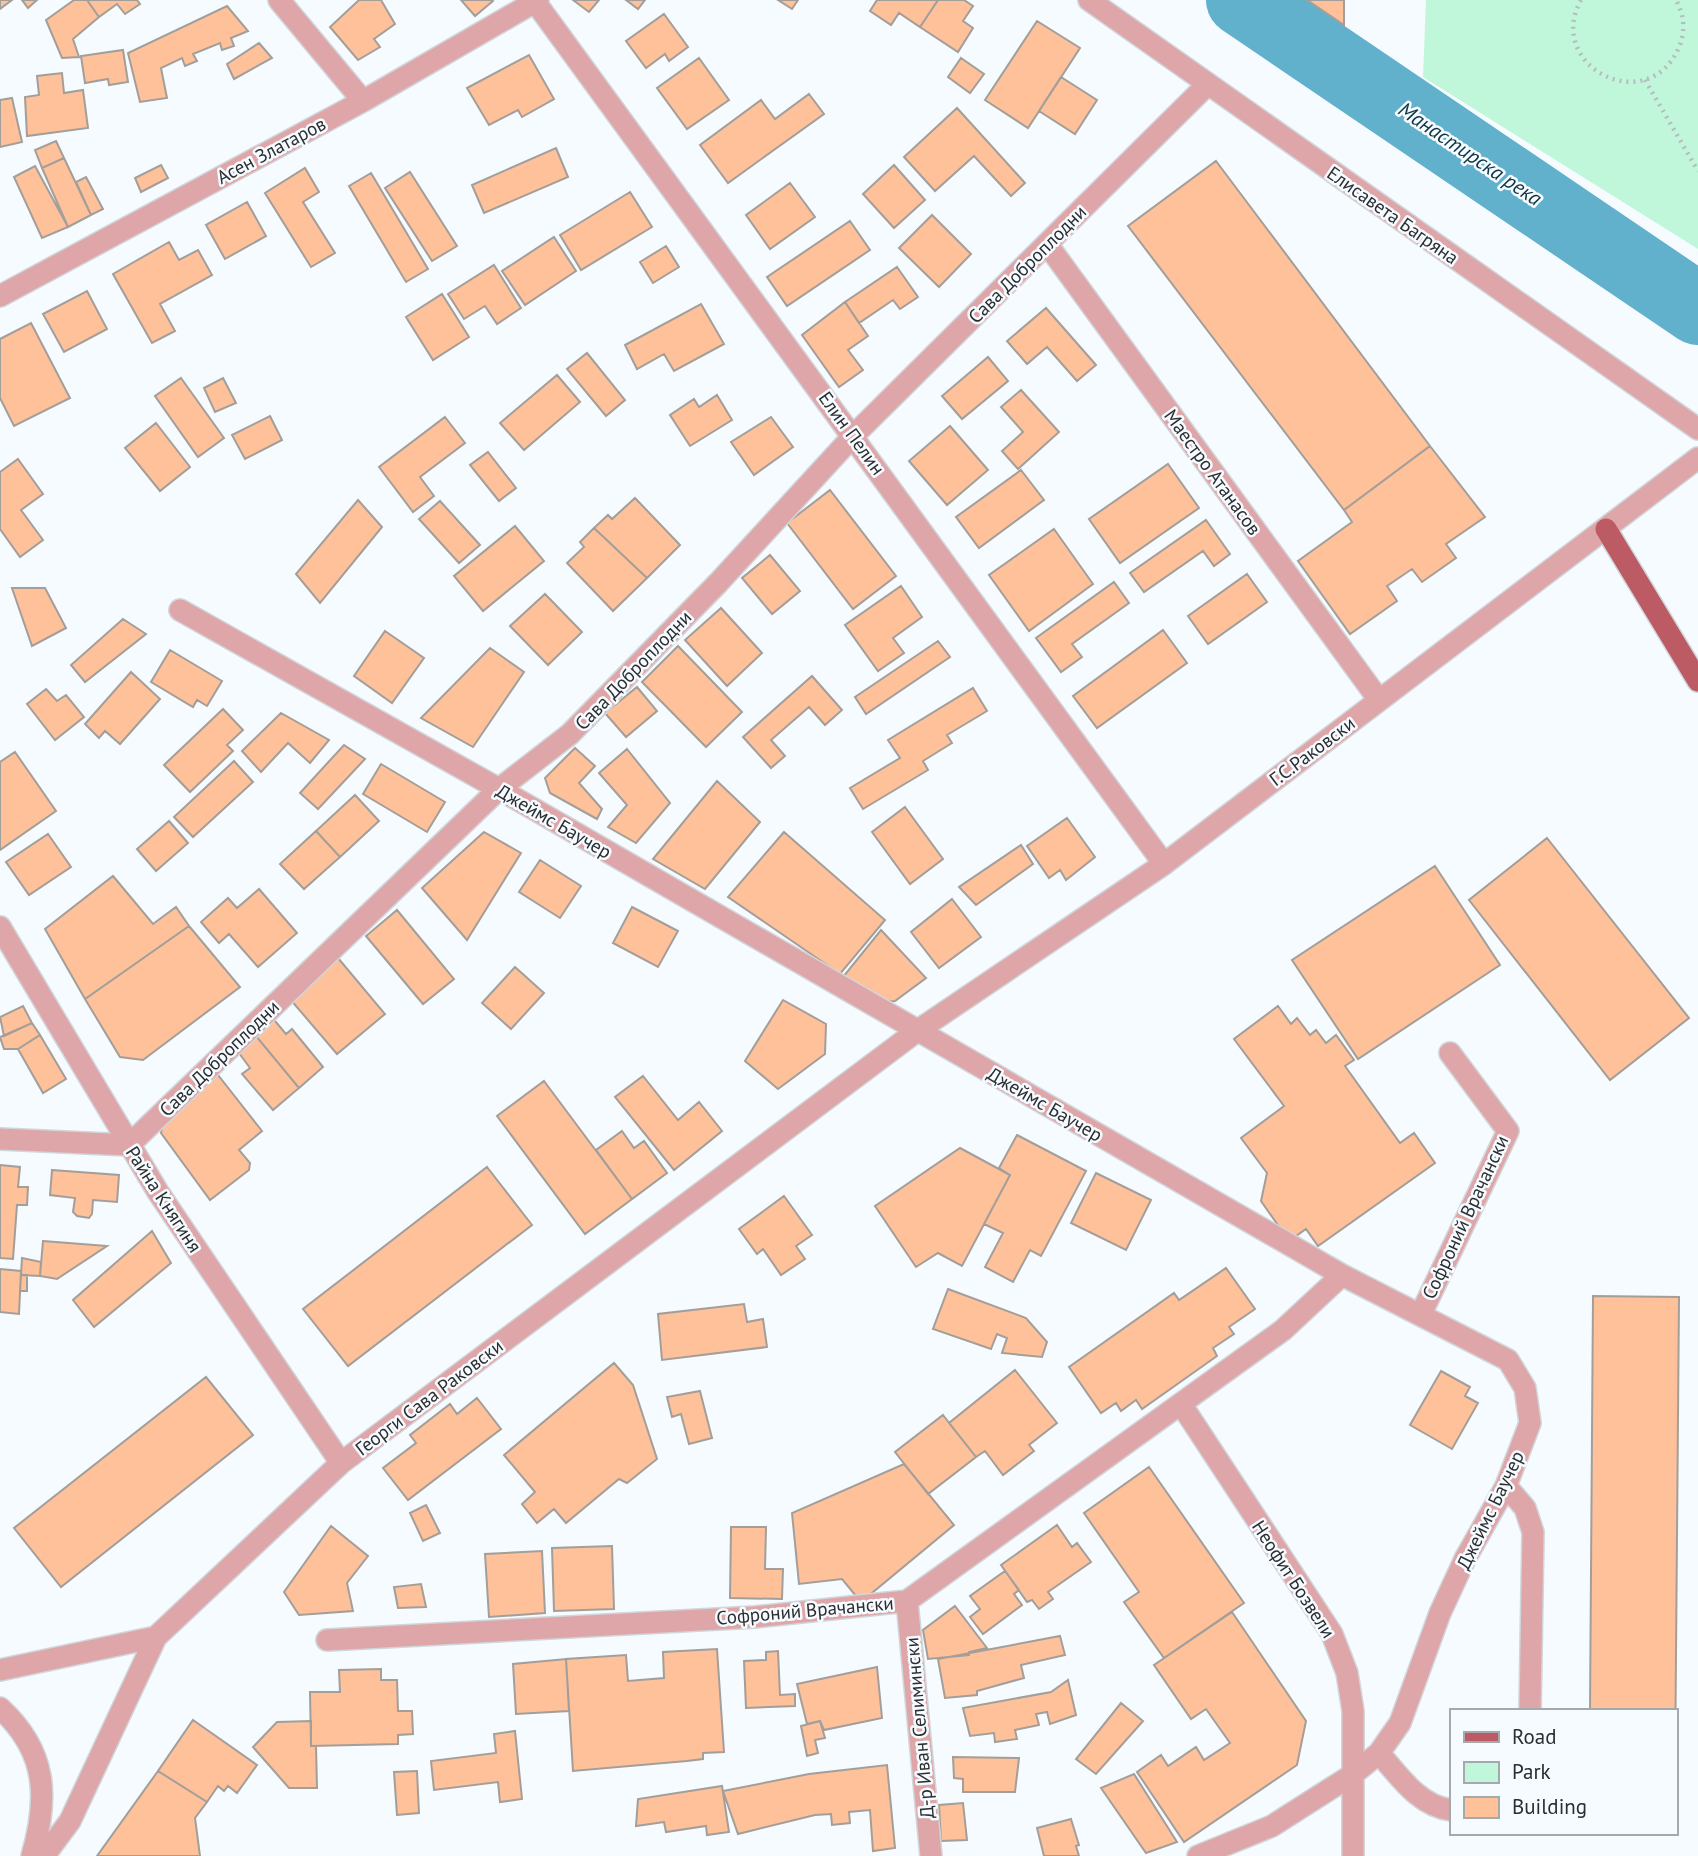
<svg xmlns="http://www.w3.org/2000/svg" width="1698" height="1856" viewBox="0 0 1698 1856" font-family="'PT Sans',sans-serif">
  <style>
    .green { fill: #c0f7db }
    .lines { fill: none; stroke-linecap: round; stroke-linejoin: round }
    .river { stroke: #61b1cd; stroke-width: 72 }
    .building { fill: #fec199; stroke: #a39e9a; stroke-width: 2 }
    .minor-casing { stroke: #d1d6da; stroke-width: 24 }
    .major-casing { stroke: #d1d6da; stroke-width: 24 }
    .path { stroke: #b6bbbe; stroke-width: 4.5; stroke-dasharray: 2 5; stroke-linecap: butt }
    .minor { stroke: #dea6a9; stroke-width: 21 }
    .major { stroke: #bd5b65; stroke-width: 21 }
    .labels { text-anchor: middle; stroke-width: 5; stroke-linejoin: round; paint-order: stroke }
    .street-label { font-size: 19px; fill: #2b2d2f; stroke: #f5fbff }
    .water-label { font-size: 21px; font-style: italic; fill: #0e3541; stroke: #f5fbff }
  </style>
  <rect width="100%" height="100%" fill="#f5fbff"/>
  <path class="green" d="M1426 0H1698V249L1423 77Z"/>
  <g class="lines">
    <path class="river" d="M1242 0 1698 309"/>
  </g>
  <path class="building" d="M0 0H12L0 9Z
    M22 0H37L28 8Z
    M74 0H87L99 17 73 39 79 57 62 58 46 20Z
    M87 0H137L140 4 125 14 117 4 99 17Z
    M359 0H381L395 24 374 39 380 47 358 60 330 27Z
    M461 0H492L493 1 475 16Z
    M573 0H599L589 12Z
    M626 0H645L638 9Z
    M778 0H798L792 9Z
    M877 0H938L920 27 899 13 891 25 870 11Z
    M938 0H964L973 6 963 21 973 28 958 52 920 27Z
    M1307 0H1344V25Z
    M227 6 248 31 231 38 234 46 222 50 220 43 193 54 197 61 185 66 182 58 161 68 167 98 140 102 128 53Z
    M664 14 688 47 669 61 665 54 646 68 626 41Z
    M1037 21 1080 48 1028 128 985 100Z
    M259 43 272 58 234 79 227 64Z
    M123 50 128 82 109 85 108 79 85 83 81 56Z
    M529 55 554 99 522 117 518 110 489 125 467 88Z
    M699 58 729 100 687 129 657 88Z
    M961 58 984 74 970 93 948 77Z
    M62 73 64 93 83 90 88 128 27 136 25 97 39 95 37 76Z
    M1061 77 1097 100 1075 134 1039 111Z
    M809 94 824 114 728 183 700 145 761 100 775 119Z
    M12 98 22 142 0 147V100Z
    M957 108 1025 183 1011 196 974 156 935 191 904 157Z
    M56 141 64 158 42 168 35 150Z
    M556 148 568 177 484 213 472 185Z
    M64 158 91 215 68 227 42 168Z
    M1216 161 1430 446 1344 510 1128 226Z
    M161 165 168 178 141 192 135 178Z
    M894 165 925 200 894 228 863 194Z
    M35 166 68 227 42 238 14 177Z
    M305 168 319 192 303 202 335 253 311 267 265 193Z
    M410 172 457 246 432 261 385 188Z
    M371 173 428 269 406 282 349 186Z
    M86 177 103 209 91 215 76 182Z
    M790 183 815 217 770 249 746 215Z
    M630 192 652 227 581 270 560 235Z
    M247 202 266 236 225 259 206 225Z
    M932 215 971 254 939 287 899 248Z
    M850 221 870 250 787 306 767 277Z
    M554 237 576 271 525 305 502 271Z
    M169 242 179 260 198 250 212 275 160 304 175 331 152 343 113 274Z
    M666 246 679 267 653 283 640 262Z
    M494 265 521 308 497 324 485 306 464 319 448 294Z
    M897 267 918 297 900 309 893 300 859 323 845 302Z
    M87 291 107 329 64 352 43 314Z
    M442 294 469 337 433 360 406 317Z
    M845 302 868 336 848 350 863 370 839 387 802 335Z
    M701 304 724 344 674 371 664 354 637 369 625 345Z
    M1046 308 1096 365 1077 381 1047 347 1027 364 1007 341Z
    M31 323 70 398 14 426 0 398V339Z
    M587 353 625 400 606 416 567 369Z
    M988 357 1008 381 962 419 942 396Z
    M557 375 580 402 524 450 500 423Z
    M181 378 224 438 198 457 155 396Z
    M223 378 236 403 215 412 204 388Z
    M1021 390 1059 432 1018 469 1002 451 1023 432 1001 407Z
    M717 395 732 420 690 446 670 415 694 399 699 407Z
    M270 416 282 440 245 459 232 435Z
    M445 417 465 443 420 477 434 496 413 512 379 467Z
    M771 417 793 447 754 475 731 442Z
    M156 423 190 467 160 491 125 448Z
    M950 426 988 470 947 505 909 461Z
    M1430 446 1485 517 1446 544 1456 558 1422 582 1412 569 1387 586 1397 601 1350 634 1298 561 1352 522 1344 510Z
    M488 452 516 488 499 501 470 465Z
    M18 459 43 494 21 510 43 540 20 557 0 529V472Z
    M1168 464 1199 508 1120 563 1089 519Z
    M1021 470 1044 500 979 548 956 517Z
    M830 490 896 576 853 609 787 523Z
    M635 498 680 545 647 578 594 528 608 515 612 519Z
    M358 500 382 527 320 603 296 574Z
    M440 501 480 545 459 563 419 519Z
    M1206 520 1230 554 1214 566 1203 551 1144 592 1130 573Z
    M515 526 544 561 483 611 454 576Z
    M594 528 647 578 613 611 567 563 584 547 580 542Z
    M1054 529 1093 584 1029 631 989 575Z
    M770 555 800 591 772 614 742 578Z
    M1247 574 1267 602 1208 644 1188 616Z
    M1114 582 1129 603 1072 644 1082 657 1061 672 1036 638Z
    M901 586 922 617 893 638 904 653 878 671 845 625Z
    M12 588H45L66 628 32 646Z
    M545 594 582 632 548 665 510 626Z
    M721 608 762 653 727 686 685 640Z
    M123 619 146 634 85 682 71 665Z
    M1163 630 1187 663 1097 728 1073 696Z
    M385 631 424 658 392 703 354 676Z
    M938 641 950 657 866 714 855 697Z
    M678 646 742 712 706 747 642 682Z
    M490 648 524 672 473 747 421 718Z
    M170 650 222 681 207 706 197 700 193 707 151 682Z
    M131 672 160 699 120 744 105 731 99 738 85 724Z
    M812 676 842 710 825 725 809 707 771 740 785 756 771 768 743 737Z
    M637 687 657 711 626 737 605 713Z
    M973 688 987 711 947 735 952 743 923 761 928 770 863 809 850 788 900 758 888 740Z
    M46 689 57 701 66 695 84 717 55 740 27 704Z
    M223 709 243 730 227 745 233 751 190 792 164 765Z
    M281 713 329 740 310 763 288 743 261 772 242 751Z
    M344 745 365 759 318 809 300 793Z
    M575 748 595 766 579 783 602 809 597 819 550 793 545 778Z
    M627 749 670 803 636 843 608 827 627 805 599 773Z
    M15 752 56 811 0 850V762Z
    M234 761 253 782 193 837 174 817Z
    M381 764 445 802 427 832 363 794Z
    M717 781 760 822 705 889 653 859Z
    M355 795 379 821 340 857 316 831Z
    M905 807 943 859 910 884 872 832Z
    M1067 818 1095 857 1066 880 1060 870 1049 878 1027 846Z
    M169 821 188 843 156 871 137 849Z
    M316 831 340 857 304 889 280 864Z
    M484 832 521 853 467 940 422 888Z
    M784 832 885 920 840 974 728 897Z
    M48 834 71 867 29 895 6 862Z
    M1547 838 1689 1018 1610 1080 1469 900Z
    M1021 845 1033 864 976 905 959 887Z
    M540 860 581 886 560 918 519 892Z
    M1435 866 1500 965 1358 1059 1292 960Z
    M113 876 153 924 176 907 189 926 85 999 45 929Z
    M259 889 297 933 258 967 229 934 219 943 201 922 228 898 237 908Z
    M952 899 981 937 939 968 911 932Z
    M632 907 678 931 658 967 613 943Z
    M397 910 454 979 423 1004 366 936Z
    M189 926 240 987 143 1060 120 1057 85 999Z
    M881 930 926 978 895 1001 886 1002 843 977Z
    M338 958 385 1014 337 1054 290 999Z
    M515 967 544 993 511 1029 482 1003Z
    M783 1000 826 1024 825 1054 778 1089 745 1061Z
    M23 1006 32 1023 4 1036 0 1017Z
    M1278 1006 1291 1024 1297 1018 1310 1035 1316 1030 1326 1043 1336 1035 1354 1060 1345 1066 1400 1143 1414 1133 1435 1163 1318 1246 1306 1229 1289 1241 1261 1201 1267 1173 1241 1138 1284 1106 1234 1039Z
    M270 1015 286 1034 292 1029 323 1067 299 1088 251 1030Z
    M32 1023 40 1035 18 1049H4L0 1037Z
    M251 1030 299 1088 273 1110 242 1074 250 1068 233 1045Z
    M40 1035 66 1079 43 1093 18 1049Z
    M211 1066 262 1131 239 1150 250 1163 249 1170 210 1200 161 1133 166 1104Z
    M643 1076 678 1120 699 1102 722 1131 674 1170 615 1097Z
    M544 1081 632 1199 585 1234 497 1116Z
    M622 1131 634 1148 644 1141 667 1173 632 1199 596 1150Z
    M1017 1135 1086 1171 1041 1256 1030 1250 1013 1282 985 1267 1003 1233 984 1224 1010 1175 999 1168Z
    M960 1148 1010 1175 962 1266 938 1253 916 1267 875 1206Z
    M0 1165 20 1167 18 1187H28L27 1205H17L13 1259 0 1258Z
    M487 1167 532 1225 348 1366 303 1309Z
    M52 1170 119 1175 117 1202 93 1200 92 1214 89 1218 77 1216 73 1212 75 1198 50 1195Z
    M1096 1173 1151 1200 1126 1250 1071 1223Z
    M784 1196 812 1235 796 1246 805 1259 781 1275 763 1249 757 1254 739 1229Z
    M152 1231 171 1263 94 1327 73 1300Z
    M43 1241 107 1246 57 1279 40 1276Z
    M22 1258 41 1262 40 1276 21 1275Z
    M1226 1268 1255 1309 1229 1327 1234 1334 1213 1348 1217 1356 1142 1409 1136 1400 1121 1411 1116 1403 1101 1413 1069 1367 1174 1293 1179 1300Z
    M0 1269 21 1271 19 1314 0 1312Z
    M21 1275H27V1291H20Z
    M948 1289 1026 1318 1047 1342 1042 1357 1002 1353 1007 1338 997 1334 991 1349 933 1329Z
    M1593 1296 1679 1297 1675 1773V1711H1590Z
    M744 1304 747 1322 763 1319 767 1347 662 1360 658 1314Z
    M614 1363 633 1385 657 1459 627 1483 619 1479 566 1523 554 1509 537 1523 522 1504 535 1492 504 1455Z
    M1015 1370 1057 1423 1029 1445 1034 1451 1003 1475 985 1451 976 1457 949 1423Z
    M1441 1371 1470 1387 1465 1396 1478 1403 1452 1449 1410 1425Z
    M206 1377 253 1435 61 1587 14 1528Z
    M700 1391 712 1438 689 1444 681 1414 672 1417 667 1397Z
    M477 1398 501 1429 408 1500 383 1468 416 1443 410 1435 450 1404 457 1414Z
    M943 1415 976 1457 928 1494 895 1452Z
    M904 1464 954 1525 861 1602 842 1579 799 1584 792 1513Z
    M1149 1467 1244 1603 1164 1658 1124 1602 1139 1592 1084 1513Z
    M426 1505 440 1533 423 1541 410 1513Z
    M1057 1525 1072 1547 1077 1543 1091 1562 1048 1592 1053 1599 1039 1609 1032 1600 1027 1602 1001 1565Z
    M331 1526 368 1556 347 1583 353 1611 299 1615 284 1592Z
    M731 1527H766L765 1569H783L782 1599 730 1598Z
    M612 1546 614 1609 554 1611 552 1548Z
    M542 1551 545 1613 489 1617 485 1554Z
    M1005 1571 1019 1590 1014 1594 1022 1605 983 1634 970 1617 980 1609 970 1596Z
    M421 1584 426 1607 398 1608 394 1587Z
    M955 1606 987 1648 969 1652V1655L928 1659 923 1630Z
    M1232 1612 1306 1721 1297 1765 1184 1842 1137 1772 1161 1755 1168 1766 1196 1747 1204 1760 1230 1743 1206 1709 1191 1719 1154 1665Z
    M1060 1636 1065 1655 1021 1665 1024 1678 977 1691V1695L945 1698 938 1659Z
    M717 1649 724 1752 703 1753V1759L687 1761 573 1771 566 1659 626 1655 628 1681 664 1678 663 1652Z
    M778 1651 780 1695 795 1694V1706L746 1708 744 1661 766 1660V1652Z
    M566 1659 569 1711 516 1714 513 1664Z
    M877 1667 882 1718 824 1730 820 1721 807 1724 797 1684Z
    M381 1669V1680H397L398 1711H412L413 1734 398 1735V1744L311 1746 310 1692H340L339 1670Z
    M1068 1680 1076 1715 1050 1724 1047 1712 1036 1714 1039 1725 1015 1730 1017 1739 995 1742 994 1733 970 1736 963 1708 1051 1692Z
    M1121 1703 1143 1721 1096 1774 1076 1759Z
    M193 1720 257 1765 237 1793 228 1786 224 1791 218 1786 207 1802 158 1771Z
    M311 1721V1746H316L317 1788H289L253 1747 277 1722Z
    M820 1721 825 1738 815 1740 818 1753 807 1756 801 1726Z
    M515 1731 522 1799 500 1802 498 1782 434 1790 431 1761 496 1753 494 1734Z
    M953 1757 1019 1758 1015 1792H963V1779L954 1778Z
    M887 1765 895 1848 873 1851 870 1810 849 1812 850 1823 832 1825 831 1814 815 1815 738 1834 723 1791 809 1774Z
    M158 1771 207 1802 195 1818 200 1856H97Z
    M417 1771 419 1813 397 1815 394 1772Z
    M1134 1774 1177 1842 1146 1853 1101 1788Z
    M722 1786 729 1832 707 1835 706 1826 666 1832 664 1822 636 1826 638 1799Z
    M963 1803 967 1840 941 1841 939 1805Z
    M1071 1819 1079 1845 1076 1846 1079 1856H1044L1037 1828Z"/>
  <g class="lines">
    <g class="minor-casing">
      <path id="minor" d="M279 0 363 101
        M1089 0 1698 429
        M536 3 1164 864
        M1047 244 1379 700
        M0 296 363 101 538 0
        M180 610 499 789 1342 1275 1508 1360 1525 1388 1530 1423 1506 1486 1465 1559 1440 1613 1400 1723 1379 1753 1352 1775 1272 1826 1198 1856
        M0 927 158 1192 341 1463
        M0 1139 129 1145 499 789 570 734 718 583 854 435 1208 84
        M1421 1314 1508 1131 1450 1053
        M1181 1404 1332 1634 1347 1673 1353 1711V1856
        M1506 1486 1525 1508 1533 1532 1530 1711
        M907 1601 931 1856
        M327 1640 755 1617 907 1601 1283 1330 1342 1275
        M0 1670 156 1637
        M0 1708C47 1751 49 1797 32 1856
        M1379 1753C1399 1776 1419 1806 1451 1810
        M44 1856 70 1821 156 1637 341 1463 917 1031 1164 864 1698 458"/>
    </g>
    <g class="major-casing">
      <path id="major" d="M1606 529 1698 681"/>
    </g>
    <path class="path" d="M1581 0C1544 67 1649 119 1679 47 1686 31 1684 15 1676 0
      M1645 80 1698 171"/>
    <use href="#minor" class="minor"/>
    <use href="#major" class="major"/>
  </g>
  <g class="labels">
    <g class="street-label">
      <text transform="translate(271 150) rotate(-28)" y="7">Асен Златаров</text>
      <text transform="translate(1393 215) rotate(35)" y="7">Елисавета Багряна</text>
      <text transform="translate(1027 264) rotate(-45)" y="7">Сава Доброплодни</text>
      <text transform="translate(852 433) rotate(54)" y="7">Елин Пелин</text>
      <text transform="translate(1213 472) rotate(54)" y="7">Маестро Атанасов</text>
      <text transform="translate(633 670) rotate(-46)" y="7">Сава Доброплодни</text>
      <text transform="translate(1312 751) rotate(-37)" y="7">Г.С.Раковски</text>
      <text transform="translate(554 821) rotate(30)" y="7">Джеймс Баучер</text>
      <text transform="translate(219 1058) rotate(-44)" y="7">Сава Доброплодни</text>
      <text transform="translate(1045 1104) rotate(30)" y="7">Джеймс Баучер</text>
      <text transform="translate(164 1199) rotate(57)" y="7">Райна Княгиня</text>
      <text transform="translate(1465 1217) rotate(-65)" y="7">Софроний Врачански</text>
      <text transform="translate(429 1397) rotate(-37)" y="7">Георги Сава Раковски</text>
      <text transform="translate(1490 1510) rotate(-64)" y="7">Джеймс Баучер</text>
      <text transform="translate(1294 1579) rotate(57)" y="7">Неофит Бозвели</text>
      <text transform="translate(805 1610) rotate(-5)" y="7">Софроний Врачански</text>
      <text transform="translate(919 1728) rotate(-95)" y="7">Д-р Иван Селимински</text>
    </g>
    <g class="water-label">
      <text transform="translate(1470 154) rotate(34)" y="7">Манастирска река</text>
    </g>
  </g>
  <rect x="1450" y="1709" width="228" height="126" fill="#f5fbff" stroke="#a4a9ac" stroke-width="2"/>
  <rect x="1464" y="1732" width="35" height="10" fill="#bd5b65" stroke="#a4a9ac" stroke-width="2"/>
  <text x="1512" y="1744" font-size="21" fill="#2b2d2f">Road</text>
  <rect x="1464" y="1762" width="35" height="21" fill="#c0f7db" stroke="#a4a9ac" stroke-width="2"/>
  <text x="1512" y="1779" font-size="21" fill="#2b2d2f">Park</text>
  <rect x="1464" y="1797" width="35" height="21" fill="#fec199" stroke="#a4a9ac" stroke-width="2"/>
  <text x="1512" y="1814" font-size="21" fill="#2b2d2f">Building</text>
</svg>
